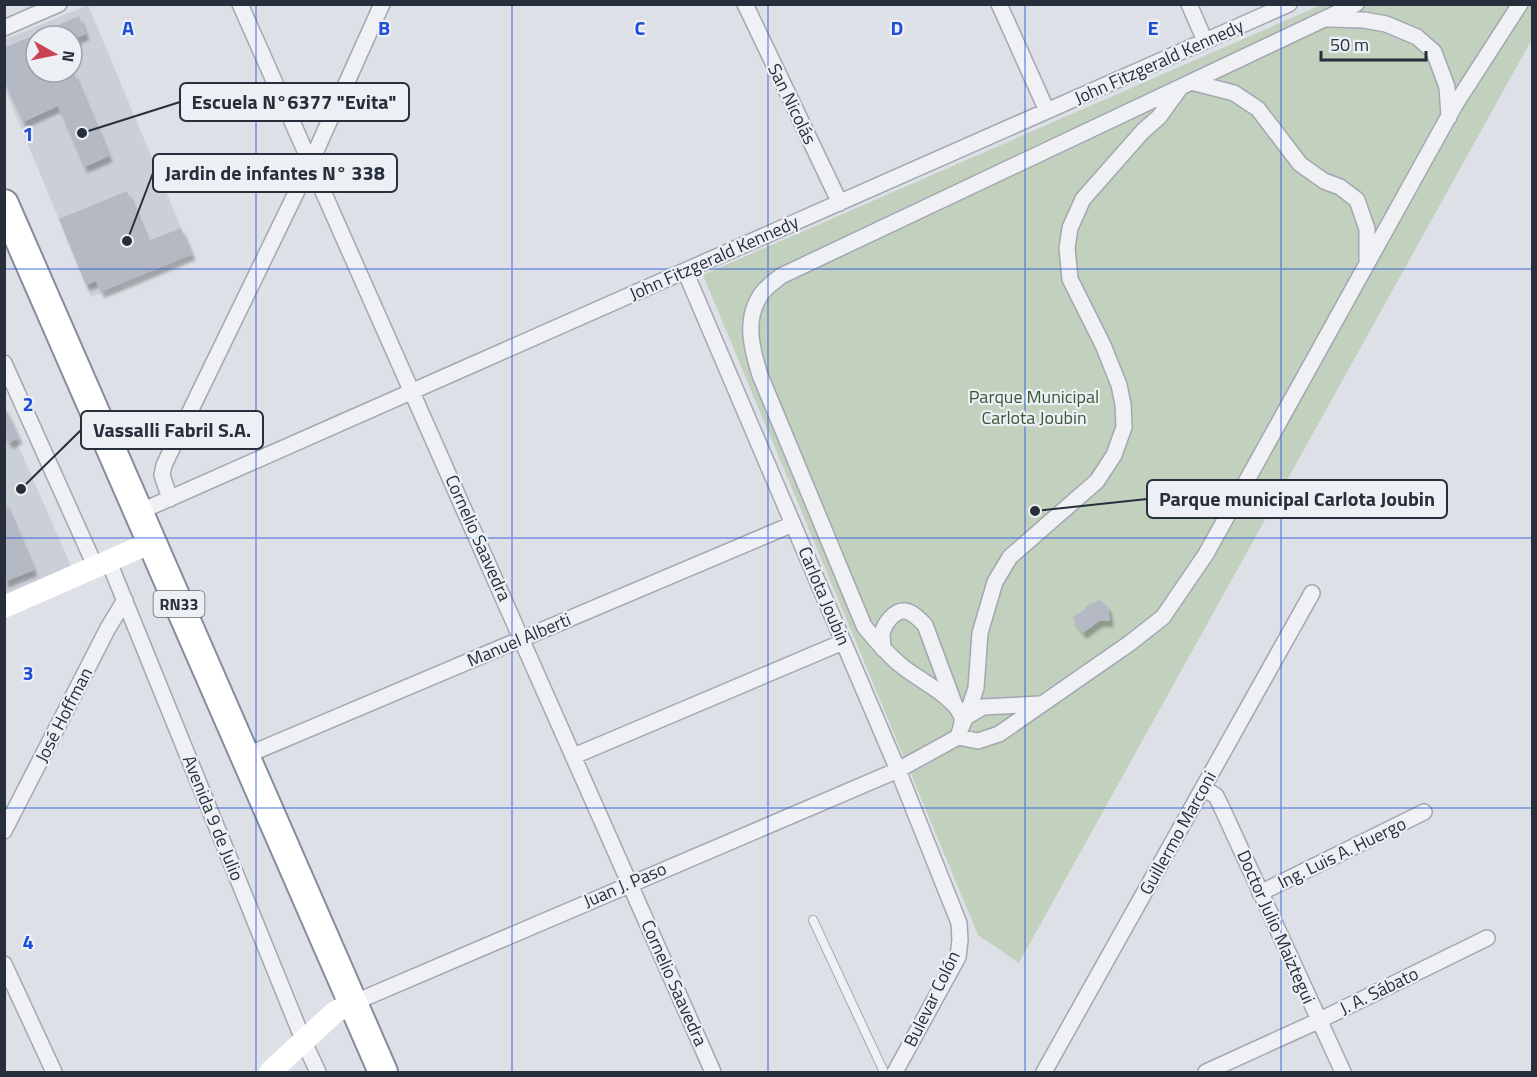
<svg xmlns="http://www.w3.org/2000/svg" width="1537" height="1077" viewBox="0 0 1537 1077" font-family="'Titillium Web',sans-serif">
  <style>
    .built { fill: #cbcfd8; fill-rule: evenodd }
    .green { fill: #c2d0be }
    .building { fill: #b4b9c3; filter: url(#shadow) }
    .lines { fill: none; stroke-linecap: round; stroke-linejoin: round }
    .lane-casing { stroke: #a3a7b0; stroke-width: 10 }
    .street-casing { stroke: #a3a7b0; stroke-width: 18 }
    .highway-casing { stroke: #858d9d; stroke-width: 32 }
    .lane { stroke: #eff1f5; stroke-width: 8 }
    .street { stroke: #eff1f5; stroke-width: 15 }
    .secondary { stroke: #fff; stroke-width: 22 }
    .highway { stroke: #fff; stroke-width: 28 }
    .grid { fill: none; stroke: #1d4ed8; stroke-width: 1.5; stroke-opacity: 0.55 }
    .labels { text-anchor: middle; stroke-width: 4.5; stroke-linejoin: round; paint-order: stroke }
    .shield { fill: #eceff4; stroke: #626873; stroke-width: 1.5 }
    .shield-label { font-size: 16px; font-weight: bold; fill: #272e3c }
    .street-label { font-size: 18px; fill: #272e3c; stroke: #eceff4 }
    .park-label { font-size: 18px; fill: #3a5834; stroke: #eceff4 }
    .grid-label { font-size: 20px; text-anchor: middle; font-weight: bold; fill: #1d4ed8; stroke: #eceff4; stroke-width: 4.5; stroke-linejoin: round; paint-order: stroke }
    .leader { fill: none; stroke: #272e3c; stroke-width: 2 }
    .callout-dot { fill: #272e3c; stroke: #eceff4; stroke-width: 2 }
    .callout { fill: #eceff4; stroke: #272e3c; stroke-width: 2 }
    .callout-label { font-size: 20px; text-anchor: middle; font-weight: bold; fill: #272e3c }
  </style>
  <defs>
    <filter id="shadow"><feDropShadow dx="3.5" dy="6" stdDeviation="1.5" flood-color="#0004"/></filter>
  </defs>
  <rect width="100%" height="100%" fill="#dde0e6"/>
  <path class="built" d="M88 5 192 254 91 297 5 89 4 40ZM36 36H72V72H36Z
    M4 413 71 566 4 596Z"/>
  <path class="green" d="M1321 5H1532V39L1019 963 978 935 703 275Z"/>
  <path class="building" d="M79 16 86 34 72 40V36H36V72H73L109 156 84 167 58 106 23 122 4 80V48Z
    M127 191 148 241 181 228 192 254 101 292 96 281 86 285 59 219Z
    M4 405 19 438 9 443 4 433Z
    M4 500 34 570 4 582Z
    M1100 600 1108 607 1110 621H1099L1083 633 1072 618 1084 610 1086 606Z"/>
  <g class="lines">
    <g class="lane-casing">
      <path id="lane" d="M813 920 884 1072"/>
    </g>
    <g class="street-casing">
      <path id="street" d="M240 4 713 1072
        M745 4 840 203
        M999 4 1047 111
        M1189 4 1205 41
        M1330 19 1364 20 1386 24 1417 37 1434 52 1447 87 1449 117
        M4 28 59 4
        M1191 82 1234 93 1258 109 1300 164 1324 181 1340 187 1357 200 1367 229V260
        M685 271 898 770 959 923 960 940 958 957 895 1072
        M4 363 96 568
        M170 499 162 475 164 465 311 162 382 4
        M139 512 1289 4
        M109 562 304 1042 318 1072
        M883 649C883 644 882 638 882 634 884 624 894 610 905 611 913 612 920 620 925 625L954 703
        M966 717 983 707 1040 704
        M962 726 969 709 976 688 980 633 995 582 1010 557 1097 481 1114 455 1124 427 1123 404 1119 385 1103 345 1070 279 1067 248 1070 228 1083 199 1143 131 1159 117 1180 88
        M958 737C960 730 964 722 961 715 954 697 918 679 903 667 888 655 876 641 864 626L760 375C752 350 744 320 760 296 764 288 774 282 781 276L1356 4
        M245 756 793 524
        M574 756 843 642
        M1203 788 1216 796 1221 806 1343 1072
        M4 831 108 628 125 600
        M1260 893 1424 812
        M4 964 54 1072
        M353 1003 898 770 958 737 978 741 999 734 1130 643 1163 617 1206 554 1455 105 1520 4
        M1044 1072 1312 593
        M1206 1072 1318 1021 1487 938"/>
    </g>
    <g class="highway-casing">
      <path id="highway" d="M4 204 383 1072"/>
    </g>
    <use href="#lane" class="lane"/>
    <use href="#street" class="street"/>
    <path class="secondary" d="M4 607 152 542
      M270 1072 335 1012 353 1003"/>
    <use href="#highway" class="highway"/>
  </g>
  <path class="grid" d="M256 4V1072M512 4V1072M768 4V1072M1025 4V1072M1281 4V1072M4 269H1532M4 538H1532M4 808H1532"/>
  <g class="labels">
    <rect class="shield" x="153.5" y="591" width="51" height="26" rx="4.5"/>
    <g class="shield-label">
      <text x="179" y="610">RN33</text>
    </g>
    <g class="street-label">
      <text transform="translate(1159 62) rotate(-24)" y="6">John Fitzgerald Kennedy</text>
      <text transform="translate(792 104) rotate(64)" y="6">San Nicolás</text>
      <text transform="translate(714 258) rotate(-24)" y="6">John Fitzgerald Kennedy</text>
      <text transform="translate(478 538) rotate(66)" y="6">Cornelio Saavedra</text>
      <text transform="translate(824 596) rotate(67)" y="6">Carlota Joubin</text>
      <text transform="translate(519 640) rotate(-23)" y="6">Manuel Alberti</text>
      <text transform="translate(64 715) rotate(-63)" y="6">José Hoffman</text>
      <text transform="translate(213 818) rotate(68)" y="6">Avenida 9 de Julio</text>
      <text transform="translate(1178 833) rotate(-61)" y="6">Guillermo Marconi</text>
      <text transform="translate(1342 853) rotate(-26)" y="6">Ing. Luis A. Huergo</text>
      <text transform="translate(625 885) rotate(-23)" y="6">Juan J. Paso</text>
      <text transform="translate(1276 927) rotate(66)" y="6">Doctor Julio Maiztegui</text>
      <text transform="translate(674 983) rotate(66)" y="6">Cornelio Saavedra</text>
      <text transform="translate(1379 991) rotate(-26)" y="6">J. A. Sábato</text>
      <text transform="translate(932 999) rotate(-64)" y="6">Bulevar Colón</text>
    </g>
    <g class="park-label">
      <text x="1034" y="403">Parque Municipal<tspan x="1034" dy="21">Carlota Joubin</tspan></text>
    </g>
  </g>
  <g class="grid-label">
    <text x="128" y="35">A</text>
    <text x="384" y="35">B</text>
    <text x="640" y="35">C</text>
    <text x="897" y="35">D</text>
    <text x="1153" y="35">E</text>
    <text x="28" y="141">1</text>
    <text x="28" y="411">2</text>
    <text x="28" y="680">3</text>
    <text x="28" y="949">4</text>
  </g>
  <path class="leader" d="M82 133L180 102M127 241L153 173M21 489L81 430M1035 511L1147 499"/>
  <g class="callout-dot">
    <circle cx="82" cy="133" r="6"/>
    <circle cx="127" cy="241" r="6"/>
    <circle cx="21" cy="489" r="6"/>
    <circle cx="1035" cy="511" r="6"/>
  </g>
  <g class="callout">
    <rect x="180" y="83" width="229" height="38" rx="6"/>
    <rect x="153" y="154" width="244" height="38" rx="6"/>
    <rect x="81" y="411" width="182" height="38" rx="6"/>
    <rect x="1147" y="480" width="300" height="38" rx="6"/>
  </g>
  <g class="callout-label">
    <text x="294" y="109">Escuela N°6377 "Evita"</text>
    <text x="275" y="180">Jardin de infantes N° 338</text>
    <text x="172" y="437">Vassalli Fabril S.A.</text>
    <text x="1297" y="506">Parque municipal Carlota Joubin</text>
  </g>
  <rect width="1537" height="1077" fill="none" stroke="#272e3c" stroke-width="12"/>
  <g transform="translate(54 54) rotate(99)"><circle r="28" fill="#eceff4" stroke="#9da2aa" stroke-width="1.5"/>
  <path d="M0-4.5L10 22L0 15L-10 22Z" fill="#ca4354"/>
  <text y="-9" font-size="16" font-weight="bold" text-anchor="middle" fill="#272e3c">N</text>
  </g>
  <path d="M1321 51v9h105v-9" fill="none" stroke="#272e3c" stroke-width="3"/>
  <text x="1330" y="51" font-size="18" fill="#272e3c" stroke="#eceff4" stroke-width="4.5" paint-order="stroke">50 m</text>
</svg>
